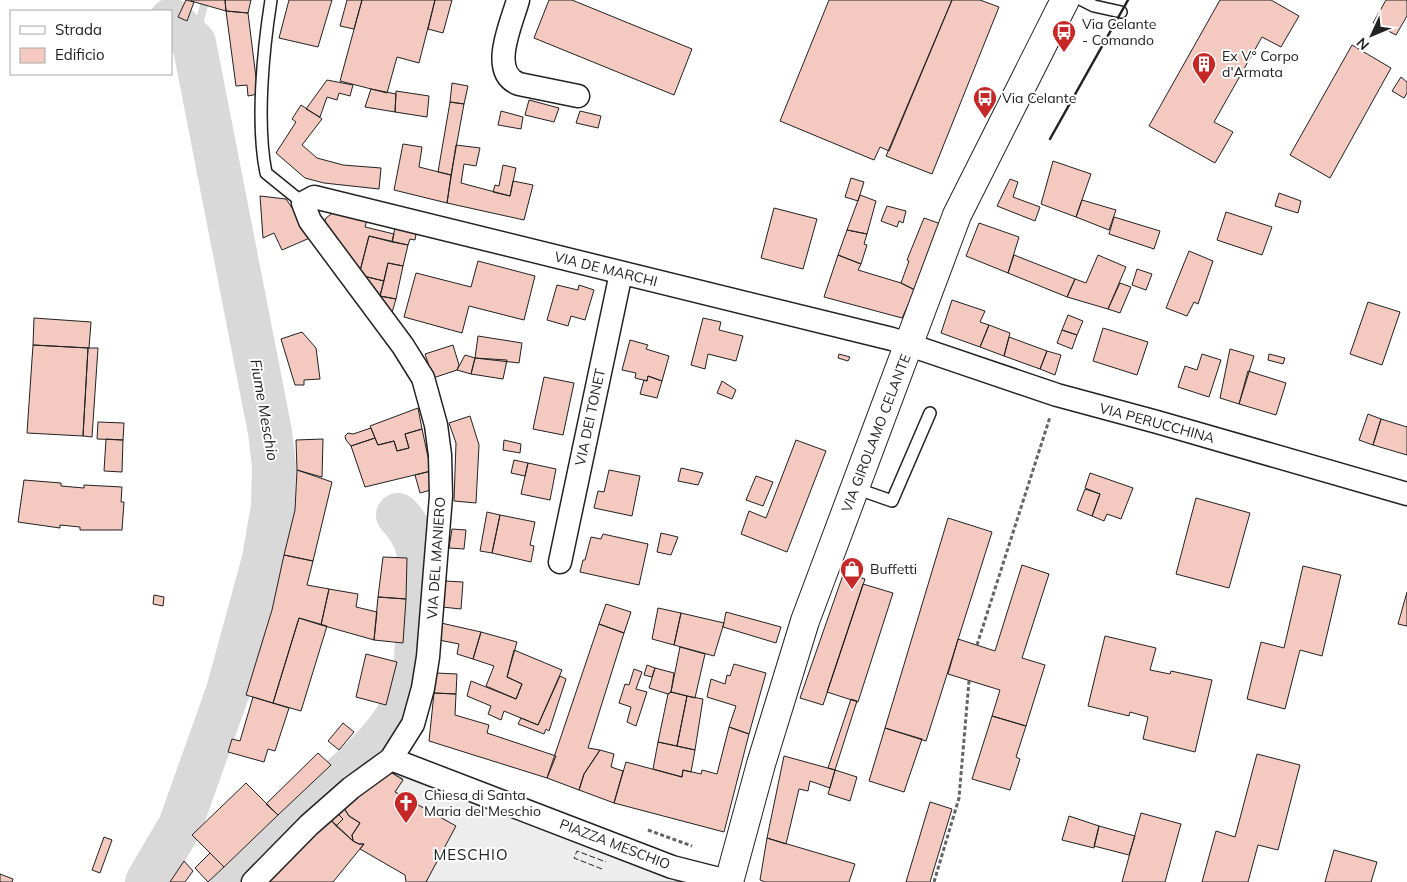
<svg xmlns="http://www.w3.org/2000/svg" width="1407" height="882" viewBox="0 0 1407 882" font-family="Mulish,sans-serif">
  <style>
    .parking { fill: #ededed; stroke: #6f6f6f }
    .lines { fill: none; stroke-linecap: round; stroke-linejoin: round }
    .stream { stroke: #d9d9d9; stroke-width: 8 }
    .river { stroke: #d9d9d9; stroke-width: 44 }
    .building { fill: #f3c9c0; stroke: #222 }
    .service-casing { stroke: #222; stroke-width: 14 }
    .minor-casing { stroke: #222; stroke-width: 25 }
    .secondary-casing { stroke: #222; stroke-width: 30 }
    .path { stroke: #646464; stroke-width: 3; stroke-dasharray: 4 2.5; stroke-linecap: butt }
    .service { stroke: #fff; stroke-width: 11 }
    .minor { stroke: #fff; stroke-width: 22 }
    .secondary { stroke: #fff; stroke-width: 28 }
    .fence { stroke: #222; stroke-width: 1; stroke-dasharray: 6 2.5; stroke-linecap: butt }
    .wall { stroke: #222; stroke-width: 2.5 }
    .labels { text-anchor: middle; stroke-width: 4; stroke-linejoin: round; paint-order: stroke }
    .poi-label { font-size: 14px; fill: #222; stroke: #fff; text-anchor: start }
    .street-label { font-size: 14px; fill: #222; stroke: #fff }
    .water-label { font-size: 15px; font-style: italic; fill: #222; stroke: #fff }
    .neighbourhood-label { font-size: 15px; letter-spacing: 1px; fill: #222; stroke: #fff }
  </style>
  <rect width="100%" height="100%" fill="#fff"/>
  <path class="parking" d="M384 768 504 810 681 882H426L455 826 395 792 403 779Z"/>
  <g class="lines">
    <path class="stream" d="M194 43 204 5"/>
    <path class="river" d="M147 882 180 826 228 691 264 559 273 506 274 466 270 432 194 43 171 20
      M232 882 248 864C273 841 298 817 323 794 354 766 391 737 407 697 419 668 417 631 418 600 419 562 426 546 398 515"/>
  </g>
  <path class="building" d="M186 0 194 2 187 21 178 17Z
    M225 0H251L248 13 226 11Z
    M225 0 226 11 191 1V0Z
    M289 0H332L318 47 279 38Z
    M347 0H362L354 29 340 26Z
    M362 0H435L419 63 397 57 387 93 340 81Z
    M435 0H452L443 33 428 29Z
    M549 0H572L692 49 674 95 534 38Z
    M829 0H952L889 151 880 147 874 160 780 121Z
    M952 0H980L999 7 932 174 886 156Z
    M1220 0H1271L1299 16 1281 47 1262 37 1214 122 1233 132 1215 163 1149 126Z
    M1386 0H1407V16L1396 35 1373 23Z
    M226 11 248 13 258 94 248 96 247 85 236 86Z
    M1352 45 1391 68 1330 178 1290 155Z
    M1401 77 1407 82V93L1404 98 1392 91Z
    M327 80 353 85 350 96 339 93 337 100 327 97 320 117 306 109Z
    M452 83 468 86 464 104 450 102Z
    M371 89 396 94 395 112 365 107Z
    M396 91 429 96 427 117 395 112Z
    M529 100 559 108 554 122 525 115Z
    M450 102 464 104 451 175 438 172Z
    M301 105 322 119 302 145 317 158 343 165 381 168 379 189 324 183 305 178 276 153 296 122 292 119Z
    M501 111 523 117 521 129 498 125Z
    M580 111 601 116 598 128 576 123Z
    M403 144 422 147 419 167 451 175 447 203 394 190Z
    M456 145 480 148 476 166 464 164 461 183 510 196 513 181 533 185 524 220 447 203Z
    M1053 161 1091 174 1076 217 1041 204Z
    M503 165 516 168 510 196 493 192 495 185 499 186Z
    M851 178 864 182 858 201 845 197Z
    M1010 179 1018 182 1013 197 1040 207 1035 221 997 206Z
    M1279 193 1301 201 1298 213 1275 206Z
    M860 195 876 201 867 234 847 230Z
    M260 196 286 199 312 237 282 250 274 233 263 238Z
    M1082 200 1116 210 1109 230 1076 217Z
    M887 206 906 211 903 223 899 221 897 227 881 221Z
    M774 208 817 219 803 269 761 258Z
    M334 212 368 217 365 227 394 234 392 242 369 236 359 275 324 223 326 218Z
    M1226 212 1272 227 1262 255 1217 240Z
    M1114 217 1160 231 1154 249 1109 234Z
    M924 218 941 224 915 290 901 283 909 261 907 260Z
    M396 223 417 228 415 240 410 239 408 245 392 242Z
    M979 223 1019 237 1008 273 966 256Z
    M847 230 867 234 864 244 867 245 861 264 838 255Z
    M369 236 408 245 403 266 388 263 384 281 359 275Z
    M1189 251 1213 261 1198 304 1194 302 1187 316 1166 308Z
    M838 255 861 264 858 270 901 283 915 290 902 318 824 297Z
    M1014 255 1075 279 1067 297 1008 273Z
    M1098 255 1126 267 1108 309 1067 297 1075 279 1086 283Z
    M478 261 535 276 524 320 469 306 462 333 404 317 416 273 471 287Z
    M388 263 403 266 396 299 380 296Z
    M1137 269 1152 274 1146 290 1132 285Z
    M359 275 384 281 380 296 396 299 391 316Z
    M1120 283 1131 287 1120 313 1108 309Z
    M557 285 578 290 579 285 594 290 585 320 571 316 568 326 547 320Z
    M952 300 985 311 980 322 989 325 980 347 941 333Z
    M1368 302 1400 312 1382 365 1350 354Z
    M1068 315 1083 321 1077 335 1062 330Z
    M34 318 91 322 89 348 33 345Z
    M703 318 721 322 719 330 743 336 736 361 708 354 705 369 691 365Z
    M989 325 1010 333 1004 356 980 347Z
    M1103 328 1148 342 1137 375 1093 361Z
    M1062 330 1077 335 1072 349 1057 343Z
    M302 332 316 348 320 379 304 380V385H295L281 339Z
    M478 336 522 343 519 363 475 358Z
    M1009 337 1047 351 1040 369 1004 356Z
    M630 340 648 345 646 349 669 356 662 381 648 376 647 381 635 378 636 373 622 370Z
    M33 345 88 348 83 436 27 433Z
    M453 345 459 365 457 370 433 378 425 354Z
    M88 348H98L92 437 83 436Z
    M1230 349 1254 356 1239 404 1220 398Z
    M1047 351 1061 355 1055 375 1040 369Z
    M839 354 850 357 848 361 838 358Z
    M1202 354 1221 360 1209 397 1178 387 1185 366 1197 370Z
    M1269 354 1285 358 1283 364 1268 360Z
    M465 355 475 358 471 374 457 370Z
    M475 358 507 360 503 379 471 374Z
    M1248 371 1286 383 1276 415 1239 404Z
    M648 376 662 381 657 398 640 394 644 380 647 381Z
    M544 377 574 383 563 435 533 429Z
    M722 381 736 390 732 399 717 393Z
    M418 408 422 429 405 434 409 448 397 451 394 441 378 445 370 426Z
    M1368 414 1381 419 1373 445 1359 440Z
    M470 416 479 445 476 503 454 501 456 443 449 423Z
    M1381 419 1407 427V455L1373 445Z
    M98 422 124 423 123 440 97 439Z
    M371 428 375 438 351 446 346 440 345 436 348 433 353 434Z
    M422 429 431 471 365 487 351 446 375 438 378 445 394 441 397 451 409 448 405 434Z
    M106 439 123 440 122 472 104 471Z
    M323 439 322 477 297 470 296 440Z
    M504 440 521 444 520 453 503 450Z
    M796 440 826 451 787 552 741 534 749 511 766 518Z
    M514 460 528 463 525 476 511 473Z
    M528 463 556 469 550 500 521 494Z
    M681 468 703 473 698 485 678 481Z
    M297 470 332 482 313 561 284 555 295 510Z
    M609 470 640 476 632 516 594 508 598 491 604 492Z
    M431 471V490L420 493 415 475Z
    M1090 473 1133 488 1121 519 1107 514 1104 521 1092 516 1100 494 1085 488Z
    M756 476 773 482 763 506 746 500Z
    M24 480 61 483V486L84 488V485L122 487 121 502H124L122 530H80V527L60 525V528L18 522Z
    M1085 489 1100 494 1092 516 1077 510Z
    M1196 498 1250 513 1229 588 1176 574Z
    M487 512 500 515 492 553 480 551Z
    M500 515 535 522 530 545 534 546 531 562 492 553Z
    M948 518 992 532 926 741 885 728Z
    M452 529 466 530 464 549 449 548Z
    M661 533 678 537 671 555 657 552Z
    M603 534 648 544 639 585 580 572 583 560H585L591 537 601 539Z
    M284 555 313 561 307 585 329 589 321 625 299 618 273 703 246 695 272 610Z
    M383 557 407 558 406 599 378 597Z
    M1022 565 1049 574 1022 658 1045 665 1026 726 992 716 1000 690 948 674 958 639 995 651Z
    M1303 566 1341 575 1322 656 1300 650 1285 709 1247 699 1261 642 1284 648Z
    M844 572 865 579 823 705 800 698Z
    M445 581 463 582 461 609 442 607Z
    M863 584 893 593 858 702 827 692Z
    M329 589 358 594 356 607 377 612 374 640 321 625Z
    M1407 592V626L1398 624Z
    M154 595 164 597 163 606 153 604Z
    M378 597 406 599 403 643 374 640Z
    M606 604 631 612 624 633 599 624Z
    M658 608 681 613 674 645 652 639Z
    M726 612 781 627 776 643 723 627Z
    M681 613 724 623 714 656 674 645Z
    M299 618 327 626 301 711 273 703Z
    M441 623 481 632 473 659 457 654 459 644 439 640Z
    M599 624 624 633 588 748 600 750 584 774 579 790 547 778Z
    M481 632 517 642 507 677 522 684 516 699 486 686 494 666 473 659Z
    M1105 636 1156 648 1150 670 1170 674 1171 671 1212 680 1195 752 1143 739 1148 717 1130 712 1129 716 1088 706Z
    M680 647 705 654 695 698 671 692Z
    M514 650 562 670 538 725 504 711 501 720 488 714 491 706 467 696 471 681 516 699 522 684 507 677Z
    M366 654 397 662 386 705 356 697Z
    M734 664 766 673 749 734 729 727 736 706 707 697 711 679 725 684 727 675 730 676Z
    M647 665 655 668 652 677 644 675Z
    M655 668 674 673 671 692 668 694 649 688Z
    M634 669 642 672 636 689 647 692 636 726 627 722 631 707 619 703 625 684 629 685Z
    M436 673 457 674 456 694 434 693Z
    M560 676 566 679 549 731 546 729 544 734 518 724 521 718 538 725Z
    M671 692 687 696 677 746 658 742 668 694Z
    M434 693 456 694 455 715 489 725 487 733 556 756 547 778 429 741Z
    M687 696 703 699 695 750 677 746Z
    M253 697 289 708 275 751 268 749 264 762 228 752 232 739 240 741Z
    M851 699 857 701 835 770 828 768Z
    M992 716 1026 726 1016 757 1020 759 1010 790 972 779Z
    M343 723 354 732 339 750 328 741Z
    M729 727 749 734 724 832 614 803 626 762 682 777 683 770 701 774 702 770 717 774Z
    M885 728 922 739 904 792 869 781Z
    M658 742 695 750 691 772 683 770 682 777 653 769Z
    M600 750 614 754 611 767 623 771 614 803 579 790 584 774Z
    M318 753 331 765 278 815 266 804Z
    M1257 754 1300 765 1278 850 1258 845 1248 882H1202L1216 831 1235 837Z
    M784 756 835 770 830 788 810 781 808 791 799 789 786 844 767 838Z
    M384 768 403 780 395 792 456 826 426 882H406L405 875 360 849 364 844H359L353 841 352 835 360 823 349 816 344 808 359 793 363 794 371 780Z
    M835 770 857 777 850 801 828 794Z
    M246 783 278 815 224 867 192 835Z
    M930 802 952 809 930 882H906Z
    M344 808 349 816 360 823 352 835 353 841 336 826 343 819 336 812Z
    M336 812 343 819 336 826 329 818Z
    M1141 813 1181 824 1165 882H1122Z
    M1069 816 1099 826 1094 848 1062 840Z
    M329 818 353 841 359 844H364L333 882H263Z
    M1099 826 1135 836 1129 855 1094 846Z
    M104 837 112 840 100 873 92 870Z
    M767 838 855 864 849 882H765L760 880Z
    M1334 850 1377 862 1371 882H1325Z
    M210 853 224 867 208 882 195 868Z
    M184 861 193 871 185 882H170Z
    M0 874 13 879 12 882H0Z"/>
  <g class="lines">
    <g class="service-casing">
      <path id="service" d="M271 0C263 51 256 123 266 173L303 203
        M1082 0 1094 6 1121 12
        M855 488 892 501 930 413"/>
    </g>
    <g class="minor-casing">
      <path id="minor" d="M518 0C512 23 488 72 519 84L578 96
        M560 562 621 273
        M391 759 672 867 731 882
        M253 882 309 825 351 788 391 759 413 724 423 688 428 657 441 496 440 455 436 425 423 378 403 346 310 221 303 203 314 197 892 339 1057 395 1157 422 1407 494"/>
    </g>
    <g class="secondary-casing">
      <path id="secondary" d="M729 882 761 764 805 621 957 215 1065 0"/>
    </g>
    <path class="path" d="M977 645 1050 417
      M648 830 692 846
      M934 882 959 798 969 681"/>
    <use href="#service" class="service"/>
    <use href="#minor" class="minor"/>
    <use href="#secondary" class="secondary"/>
    <path class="fence" d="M602 869 574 858 577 851 606 862"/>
    <path class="wall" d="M1050 139 1128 0"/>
  </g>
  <defs>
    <g id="bus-pin" transform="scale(1.25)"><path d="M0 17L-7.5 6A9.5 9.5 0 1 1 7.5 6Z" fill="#c62828" stroke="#fff"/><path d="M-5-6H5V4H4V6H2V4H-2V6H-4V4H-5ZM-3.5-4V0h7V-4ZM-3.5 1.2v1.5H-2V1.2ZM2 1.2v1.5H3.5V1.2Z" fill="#fff"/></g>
    <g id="building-pin" transform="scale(1.25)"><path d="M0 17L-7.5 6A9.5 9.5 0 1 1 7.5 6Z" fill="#c62828" stroke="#fff"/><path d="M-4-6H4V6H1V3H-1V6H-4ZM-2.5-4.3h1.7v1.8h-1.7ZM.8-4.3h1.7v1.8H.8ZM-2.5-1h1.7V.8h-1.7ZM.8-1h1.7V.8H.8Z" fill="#fff"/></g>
    <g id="shop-pin" transform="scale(1.25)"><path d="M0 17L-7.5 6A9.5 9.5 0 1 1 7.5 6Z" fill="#c62828" stroke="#fff"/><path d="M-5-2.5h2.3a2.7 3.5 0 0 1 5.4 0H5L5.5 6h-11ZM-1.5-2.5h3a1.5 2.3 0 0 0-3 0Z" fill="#fff"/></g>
    <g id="church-pin" transform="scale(1.25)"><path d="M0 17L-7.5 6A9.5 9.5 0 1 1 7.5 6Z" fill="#c62828" stroke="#fff"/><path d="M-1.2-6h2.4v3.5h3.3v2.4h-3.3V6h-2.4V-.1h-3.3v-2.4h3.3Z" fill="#fff"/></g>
  </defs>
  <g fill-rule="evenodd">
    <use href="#bus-pin" x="1064" y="32"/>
    <use href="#building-pin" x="1204" y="64"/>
    <use href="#bus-pin" x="985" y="98"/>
    <use href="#shop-pin" x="852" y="569"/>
    <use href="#church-pin" x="406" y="803"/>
  </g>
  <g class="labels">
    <g class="poi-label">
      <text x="1082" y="29">Via Celante<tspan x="1082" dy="16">- Comando</tspan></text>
      <text x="1222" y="61">Ex V° Corpo<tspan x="1222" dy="16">d'Armata</tspan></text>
      <text x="1002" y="103">Via Celante</text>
      <text x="870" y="574">Buffetti</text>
      <text x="424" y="800">Chiesa di Santa<tspan x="424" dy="16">Maria del Meschio</tspan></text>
    </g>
    <g class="street-label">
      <text transform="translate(606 269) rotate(14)" y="5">VIA DE MARCHI</text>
      <text transform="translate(590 417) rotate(-78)" y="5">VIA DEI TONET</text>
      <text transform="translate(1157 423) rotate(15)" y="5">VIA PERUCCHINA</text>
      <text transform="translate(876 433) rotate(-69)" y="5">VIA GIROLAMO CELANTE</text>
      <text transform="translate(436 558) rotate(-86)" y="5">VIA DEL MANIERO</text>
      <text transform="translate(615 844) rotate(21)" y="5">PIAZZA MESCHIO</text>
    </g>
    <g class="water-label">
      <text transform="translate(264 410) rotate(80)" y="5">Fiume Meschio</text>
    </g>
    <g class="neighbourhood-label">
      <text x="471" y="860">MESCHIO</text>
    </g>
  </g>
  <rect x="10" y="10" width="162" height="65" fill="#ffffff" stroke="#a7a7a7"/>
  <rect x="20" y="26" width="25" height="8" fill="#ffffff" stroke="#a7a7a7"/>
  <text x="55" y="35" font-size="15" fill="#222222">Strada</text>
  <rect x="20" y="48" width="25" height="15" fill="#f3c9c0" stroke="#a7a7a7"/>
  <text x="55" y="60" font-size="15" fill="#222222">Edificio</text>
  <g transform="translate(1372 35) rotate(226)" stroke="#ffffff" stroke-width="4" paint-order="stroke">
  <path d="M0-4L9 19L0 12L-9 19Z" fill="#222222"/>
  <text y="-8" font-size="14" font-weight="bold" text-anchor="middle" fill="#222222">N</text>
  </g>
</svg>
